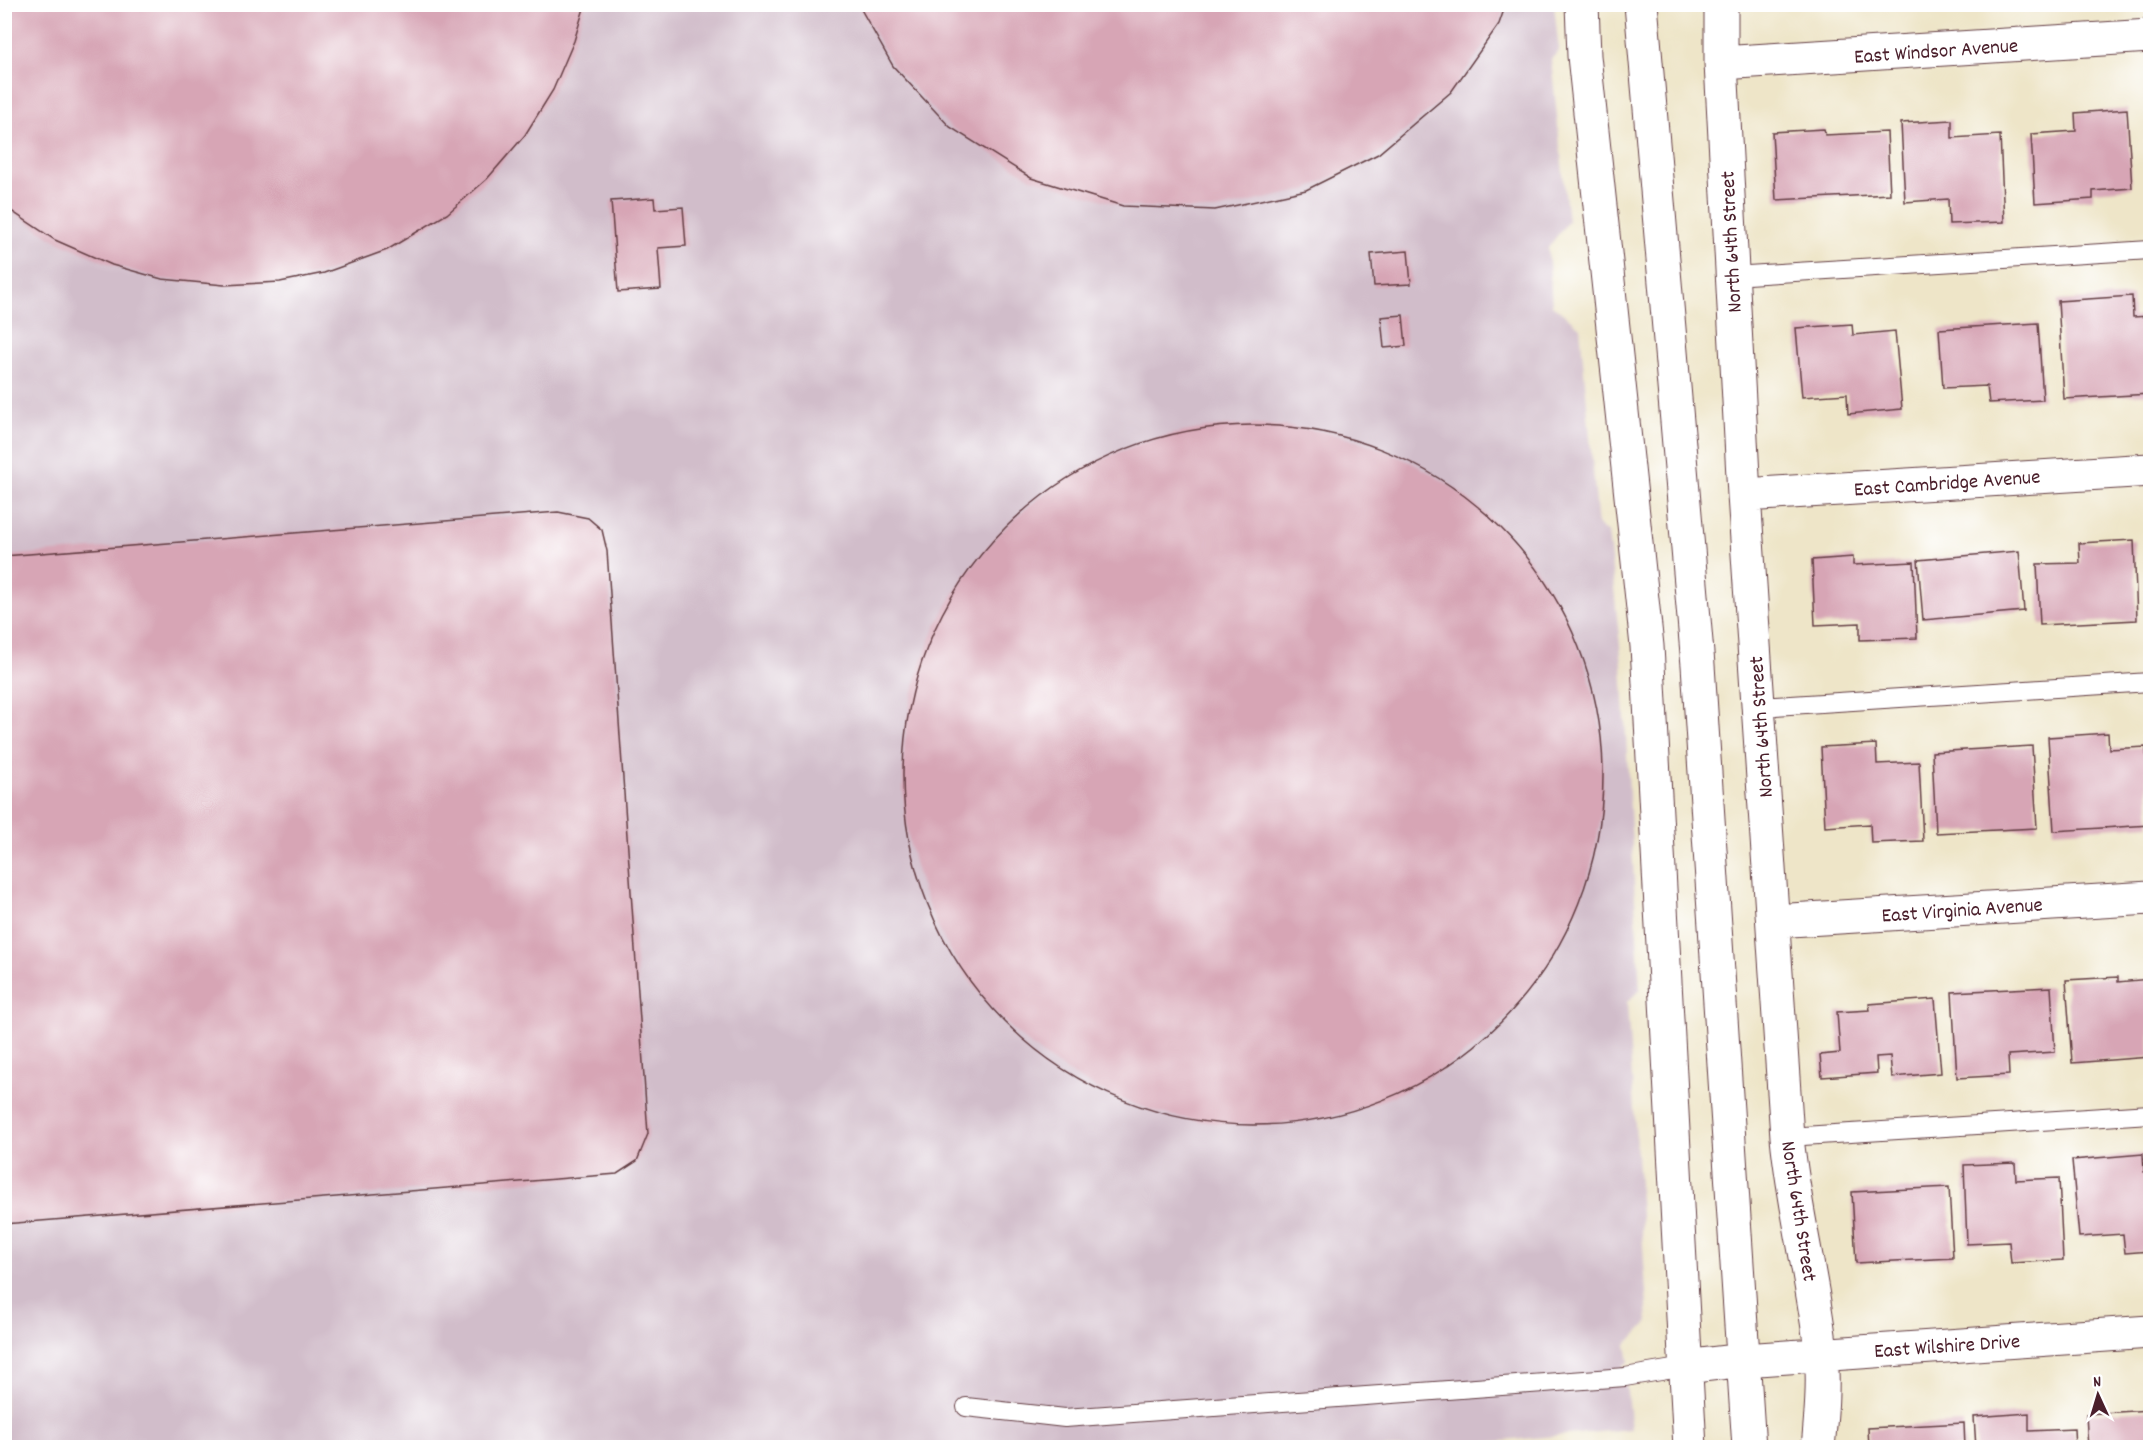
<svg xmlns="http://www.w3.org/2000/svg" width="2155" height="1452" viewBox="0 0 2155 1452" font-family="Dekko,sans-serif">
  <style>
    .industrial { fill: #d1bdca }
    .building { fill: #d7a5b5 }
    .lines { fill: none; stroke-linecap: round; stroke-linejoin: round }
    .service-casing { stroke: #633d43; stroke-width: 20 }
    .minor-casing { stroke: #633d43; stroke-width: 35 }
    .secondary-casing { stroke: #633d43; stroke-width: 35 }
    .service { stroke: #fff; stroke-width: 18 }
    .minor { stroke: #fff; stroke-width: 33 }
    .secondary { stroke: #fff; stroke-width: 33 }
    .labels { text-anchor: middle; stroke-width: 6; stroke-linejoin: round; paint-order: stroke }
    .street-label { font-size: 21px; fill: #4a1f2b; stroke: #fff }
  </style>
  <rect width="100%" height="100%" fill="#fff"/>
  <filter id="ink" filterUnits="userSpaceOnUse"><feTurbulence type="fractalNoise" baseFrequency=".0167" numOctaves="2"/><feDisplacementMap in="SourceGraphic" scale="12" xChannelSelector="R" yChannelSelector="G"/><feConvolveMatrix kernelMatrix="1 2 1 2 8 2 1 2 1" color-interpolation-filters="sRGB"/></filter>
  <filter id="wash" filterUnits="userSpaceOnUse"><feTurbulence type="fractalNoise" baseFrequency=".008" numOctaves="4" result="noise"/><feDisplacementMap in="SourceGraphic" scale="24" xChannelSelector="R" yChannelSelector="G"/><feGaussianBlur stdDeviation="1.35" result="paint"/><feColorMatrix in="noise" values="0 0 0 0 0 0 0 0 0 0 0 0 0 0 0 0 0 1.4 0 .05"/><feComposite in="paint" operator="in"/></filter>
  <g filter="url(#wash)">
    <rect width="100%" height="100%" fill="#eee5c8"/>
    <path class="industrial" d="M5 5H1554L1559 51 1551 59 1568 221 1548 248 1552 305 1580 327 1598 526 1608 532 1622 664 1640 990 1627 1002 1648 1322 1626 1345 1629 1362 1624 1365 1631 1429 1428 1448H5Z"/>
    <g id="blocks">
      <path class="building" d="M858 4H1506L1499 24 1451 92 1378 154 1306 190 1215 210 1123 206 1031 178 950 127 893 66Z
        M4 5H585L574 41 553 90 525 135 487 179 447 214 387 250 324 273 280 282 224 285 162 279 112 265 55 240 4 206Z
        M2127 109 2132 188 2093 191V199L2035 203 2031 134 2076 131 2075 113Z
        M1952 120V138L2000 135 2004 222 1949 224 1948 199 1905 202 1901 123Z
        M1824 129 1825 135 1887 132 1890 194 1776 200 1772 132Z
        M654 198 655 209 683 207 686 246 658 248 661 289 618 292 611 201Z
        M1408 251 1411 284 1374 286 1371 254Z
        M2132 296 2133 317 2150 316V394L2064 399 2058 301Z
        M1403 315 1406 346 1384 348 1381 317Z
        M2038 323 2043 400 1989 403 1987 386 1943 388 1939 329Z
        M1852 324 1853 335 1895 331 1902 409 1848 414 1847 394 1802 397 1796 328Z
        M903 775a350 350 0 1 1 700 0a350 350 0 1 1-700 0Z
        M558 512 588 518 602 530 607 551 648 1134 637 1161 617 1174 4 1224V556Z
        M2134 540 2137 620 2040 625 2037 564 2080 563 2079 543Z
        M2019 551 2024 611 1923 620 1918 560Z
        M1853 557V565L1914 562 1917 638 1860 640V623L1815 625 1812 560Z
        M2108 733 2109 749 2146 747 2150 825 2054 831 2048 737Z
        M1876 744 1877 764 1919 762 1923 841 1871 843 1870 824 1825 827 1821 747Z
        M2032 746 2037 828 1936 833 1932 752Z
        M2118 977V982L2150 979V1057L2072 1063 2066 980Z
        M2051 987 2055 1052 2008 1055 2009 1075 1957 1078 1952 992Z
        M1935 999 1941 1073 1892 1077 1890 1056 1876 1057 1877 1073 1822 1077 1820 1055 1840 1053 1837 1012 1870 1010 1869 1004Z
        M2143 1154 2144 1172H2150V1251L2125 1253 2123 1234 2079 1237 2072 1160Z
        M2015 1163 2016 1180 2059 1178 2063 1260 2011 1263 2009 1242 1967 1244 1964 1165Z
        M1949 1187 1953 1258 1856 1263 1852 1192Z
        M2150 1410V1448H2088L2086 1414Z
        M2029 1413V1431L2074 1429 2075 1448H1976L1974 1417Z
        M1964 1423 1965 1448H1869L1868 1428Z"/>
    </g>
  </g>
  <g filter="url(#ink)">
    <use href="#blocks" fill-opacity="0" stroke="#633d43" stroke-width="1.5"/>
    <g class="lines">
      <g class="service-casing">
        <path id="service" d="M1732 276 2150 250
          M1759 707 2150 682
          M1787 1137 2150 1114
          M966 1407 1065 1418 1625 1377 1685 1367"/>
      </g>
      <g class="minor-casing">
        <path id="minor" d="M1721 4V63L1744 495 1787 1137C1794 1209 1813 1279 1821 1351 1824 1383 1821 1416 1818 1448
          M1721 63 2150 36
          M1744 495 2150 470
          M1774 921 2150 898
          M1744 1360 2150 1332"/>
      </g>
      <g class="secondary-casing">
        <path id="secondary" d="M1582 4 1584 56 1647 646 1690 1448
          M1641 4 1698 665 1749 1448
          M1685 1367 1744 1360"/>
      </g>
      <use href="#service" class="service"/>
      <use href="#minor" class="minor"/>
      <use href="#secondary" class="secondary"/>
    </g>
  </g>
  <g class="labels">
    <g class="street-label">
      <text transform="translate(1936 50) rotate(-4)" y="7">East Windsor Avenue</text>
      <text transform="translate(1730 242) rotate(-93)" y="7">North 64th Street</text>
      <text transform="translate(1947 482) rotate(-4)" y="7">East Cambridge Avenue</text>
      <text transform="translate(1760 727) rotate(-94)" y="7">North 64th Street</text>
      <text transform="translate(1962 909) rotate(-4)" y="7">East Virginia Avenue</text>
      <text transform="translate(1800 1211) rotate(81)" y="7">North 64th Street</text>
      <text transform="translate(1947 1345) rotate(-4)" y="7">East Wilshire Drive</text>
    </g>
  </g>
  <rect width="2155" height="1452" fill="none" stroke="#fff" stroke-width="24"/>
  <g transform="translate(2098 1395) rotate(356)" stroke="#ffffff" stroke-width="4.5" paint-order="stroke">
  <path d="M0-4.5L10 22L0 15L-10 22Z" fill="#4a1f2b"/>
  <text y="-9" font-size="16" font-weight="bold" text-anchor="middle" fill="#4a1f2b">N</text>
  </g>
</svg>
